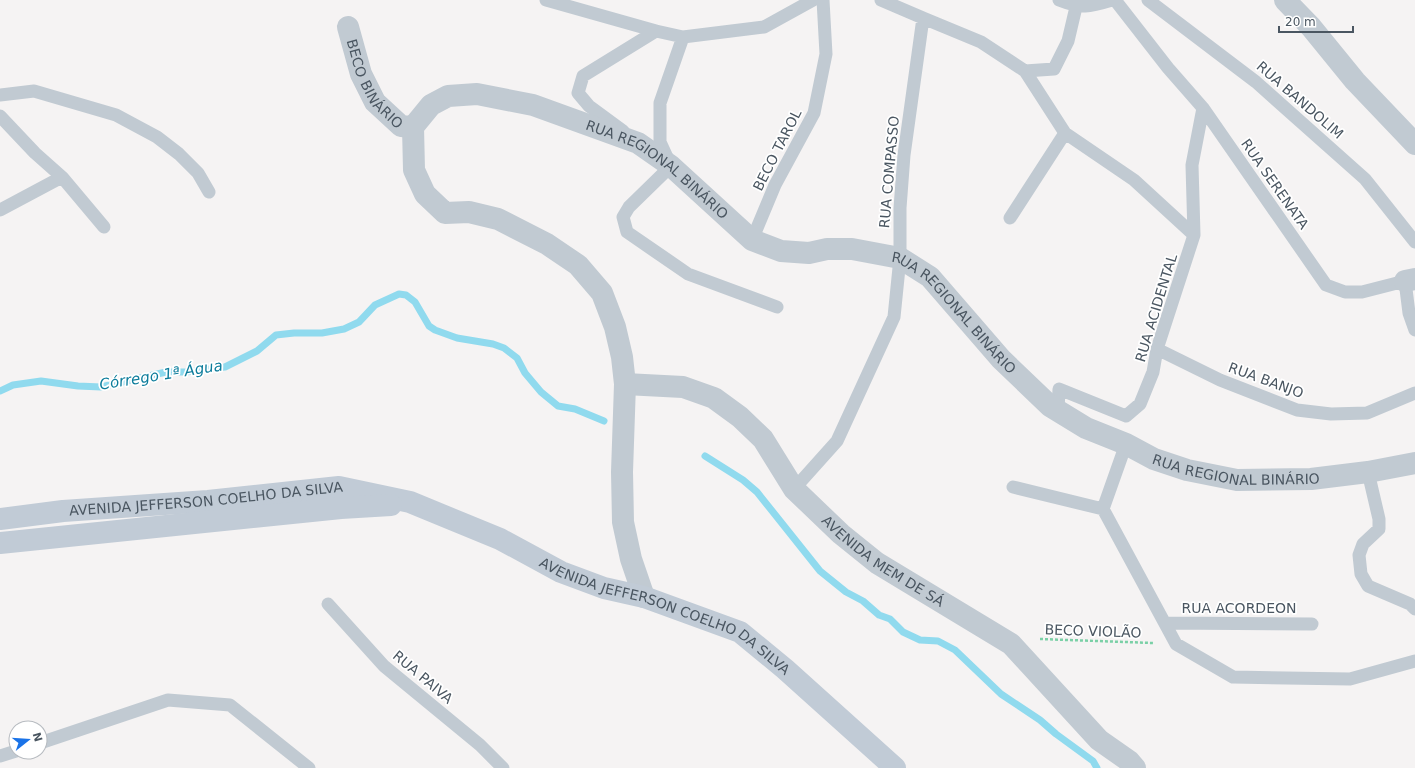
<svg xmlns="http://www.w3.org/2000/svg" width="1415" height="768" viewBox="0 0 1415 768" font-family="'DejaVu Sans',sans-serif">
  <style>
    .lines { fill: none; stroke-linecap: round; stroke-linejoin: round }
    .stream { stroke: #90daee; stroke-width: 7 }
    .path { stroke: #7ad0a6; stroke-width: 2.5; stroke-dasharray: 3 2; stroke-linecap: butt }
    .lane { stroke: #c1cad2; stroke-width: 13 }
    .street { stroke: #c1cad2; stroke-width: 22 }
    .secondary { stroke: #c1cbd6; stroke-width: 22 }
    .labels { text-anchor: middle; stroke-width: 3.5; stroke-linejoin: round; paint-order: stroke }
    .street-label { font-size: 14px; fill: #4a5661; stroke: #fff }
    .water-label { font-size: 15px; font-style: italic; fill: #0c7c9b; stroke: #fff }
  </style>
  <rect width="100%" height="100%" fill="#f5f3f3"/>
  <g class="lines">
    <path class="stream" d="M0 391 13 385 41 381 78 386 101 387 166 372H186L225 367 257 351 276 335 294 333H322L344 329 359 322 375 305 399 294 406 295 415 302 429 326 435 330 457 338 493 344 504 348 517 358 525 373 541 392 558 406 575 409 604 421
      M705 456 743 480 757 492 820 571 846 592 863 601 879 615 890 619 903 632 920 640 938 641 955 650 1001 694 1040 720 1056 734 1093 761 1097 768"/>
    <path class="path" d="M1040 639 1153 643"/>
    <path class="lane" d="M546 0 656 31
      M1059 0C1082 9 1089 7 1112 0
      M1115 0 1168 68 1203 108 1326 285 1345 292H1362L1405 281 1409 313 1415 330
      M1148 0 1256 82 1365 179 1415 242
      M923 18 981 42 1025 71 1065 133 1134 180 1194 235
      M683 37 660 103V142L671 166 629 207 623 217 627 232 688 274 777 307
      M1025 71 1054 69 1068 41 1076 7
      M0 95 34 91 116 115 157 137 179 154 198 173 209 192
      M0 116 35 153 62 177 104 227
      M623 131 589 106 578 93 583 76 656 31 683 37 764 27 813 0
      M0 210 62 177
      M1010 218 1065 133
      M752 240 775 185 814 113 826 54 823 0
      M1157 349 1220 380 1297 410 1331 414 1367 413 1415 393
      M1058 411 1059 389 1126 416 1140 404 1153 372 1157 349 1194 235 1192 165 1203 108
      M1126 444 1103 509 1176 644 1233 677 1350 679 1415 661
      M1368 472 1379 519V529L1363 544 1359 555 1361 574 1368 586 1410 604 1415 609
      M1013 487 1103 509
      M794 489 837 441 894 317 900 258V208L904 155 923 18 881 0
      M328 604 384 666 480 745 503 768
      M1165 623 1312 624
      M40 743 168 700 230 705 309 768
      M0 756 16 751"/>
    <g class="street">
      <path d="M1285 0 1311 27 1355 81 1415 144"/>
      <path id="s1" d="M348 27 361 74 375 102 401 126 413 127"/>
      <path d="M1405 281 1415 279"/>
      <path id="s2" d="M625 384 683 387 714 398 740 417 763 439 794 489 841 534 877 563 1011 644 1099 740 1129 761 1135 768"/>
      <path id="s3" d="M644 597 631 559 623 522 622 472 625 384 622 357 615 327 602 293 578 265 547 244 498 219 469 212 445 213 425 194 414 170 413 127 431 105 448 96 477 94 533 105 638 143 671 166 752 240 781 251 809 253 827 249H852L900 258 930 277 1001 359 1050 406 1086 428 1126 444 1154 459 1187 470 1237 480 1311 479 1368 472 1415 463"/>
    </g>
    <g class="secondary">
      <path id="s4" d="M0 519 63 511 208 501 339 487 410 502 500 539 561 572 604 588 644 597 740 632 785 669 895 768"/>
      <path d="M0 543 341 508 391 505"/>
    </g>
  </g>
  <g class="labels">
    <g class="street-label">
      <text dy="5" stroke="none"><textPath href="#s1" startOffset="64">BECO BINÁRIO</textPath></text>
      <text transform="translate(1300 100) rotate(41)" y="5">RUA BANDOLIM</text>
      <text transform="translate(777 150) rotate(-63)" y="5">BECO TAROL</text>
      <text dy="5" stroke="none"><textPath href="#s3" startOffset="866">RUA REGIONAL BINÁRIO</textPath></text>
      <text transform="translate(889 172) rotate(-85)" y="5">RUA COMPASSO</text>
      <text transform="translate(1275 184) rotate(55)" y="5">RUA SERENATA</text>
      <text transform="translate(1156 308) rotate(-73)" y="5">RUA ACIDENTAL</text>
      <text dy="5" stroke="none"><textPath href="#s3" startOffset="1214">RUA REGIONAL BINÁRIO</textPath></text>
      <text transform="translate(1266 380) rotate(20)" y="5">RUA BANJO</text>
      <text dy="5" stroke="none"><textPath href="#s3" startOffset="1550">RUA REGIONAL BINÁRIO</textPath></text>
      <text dy="5" stroke="none"><textPath href="#s4" startOffset="207">AVENIDA JEFFERSON COELHO DA SILVA</textPath></text>
      <text dy="5" stroke="none"><textPath href="#s2" startOffset="329">AVENIDA MEM DE SÁ</textPath></text>
      <text x="1239" y="613">RUA ACORDEON</text>
      <text dy="5" stroke="none"><textPath href="#s4" startOffset="694">AVENIDA JEFFERSON COELHO DA SILVA</textPath></text>
      <text transform="translate(1093 631) rotate(2)" y="5">BECO VIOLÃO</text>
      <text transform="translate(423 677) rotate(40)" y="5">RUA PAIVA</text>
    </g>
    <g class="water-label">
      <text transform="translate(161 375) rotate(-9)" y="5">Córrego 1ª Água</text>
    </g>
  </g>
  <g transform="translate(28 740) rotate(73)"><circle r="19" fill="#ffffff" stroke="#b7bbc0"/>
  <path d="M0-3L7 15L0 10L-7 15Z" fill="#1a73e8"/>
  <text y="-6" font-size="11" font-weight="bold" text-anchor="middle" fill="#4a5661">N</text>
  </g>
  <path d="M1279 26v6h74v-6" fill="none" stroke="#4a5661" stroke-width="2"/>
  <text x="1285" y="26" font-size="12" fill="#4a5661" stroke="#ffffff" stroke-width="3" paint-order="stroke">20 m</text>
</svg>
